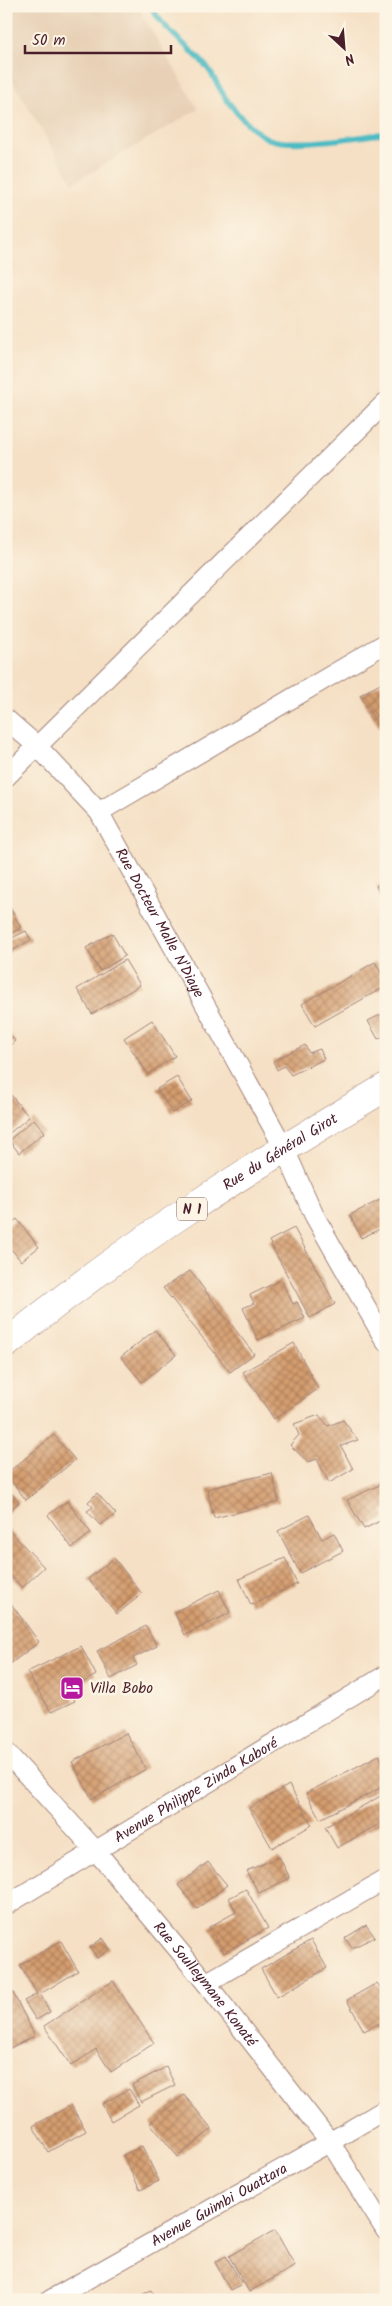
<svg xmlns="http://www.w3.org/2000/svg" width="392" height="2306" viewBox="0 0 392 2306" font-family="Kalam,sans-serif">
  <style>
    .built { fill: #e7d0b5 }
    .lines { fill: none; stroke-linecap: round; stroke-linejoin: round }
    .stream { stroke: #4dbbc3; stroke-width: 5.5 }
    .building { fill: url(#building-cross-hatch) }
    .street-casing { stroke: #a08078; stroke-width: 21 }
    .highway-casing { stroke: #a08078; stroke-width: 29 }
    .street { stroke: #fff; stroke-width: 19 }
    .highway { stroke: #fff; stroke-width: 28 }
    .labels { text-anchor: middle; stroke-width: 5; stroke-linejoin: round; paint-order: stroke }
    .shield { fill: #fcf5e5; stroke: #7f5f63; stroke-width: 1 }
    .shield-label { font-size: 14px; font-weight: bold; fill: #4a1f2b }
    .street-label { font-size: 15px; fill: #4a1f2b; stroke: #fcf5e5 }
    .poi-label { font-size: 15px; fill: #4a1f2b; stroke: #fcf5e5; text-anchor: start }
  </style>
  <defs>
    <pattern id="building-cross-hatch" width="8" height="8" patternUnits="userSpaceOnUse" patternTransform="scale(1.25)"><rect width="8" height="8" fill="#d49d6e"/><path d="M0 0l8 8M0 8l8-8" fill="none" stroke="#ae7f5b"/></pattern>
  </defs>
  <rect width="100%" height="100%" fill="#fcf5e5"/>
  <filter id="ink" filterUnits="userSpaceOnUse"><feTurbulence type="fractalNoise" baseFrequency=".02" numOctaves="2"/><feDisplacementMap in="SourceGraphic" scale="10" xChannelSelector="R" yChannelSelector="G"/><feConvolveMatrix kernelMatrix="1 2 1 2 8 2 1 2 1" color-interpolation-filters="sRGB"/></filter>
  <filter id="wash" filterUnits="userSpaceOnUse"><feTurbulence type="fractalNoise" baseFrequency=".0096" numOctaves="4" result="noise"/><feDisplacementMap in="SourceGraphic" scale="20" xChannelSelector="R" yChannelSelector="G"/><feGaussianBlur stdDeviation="1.12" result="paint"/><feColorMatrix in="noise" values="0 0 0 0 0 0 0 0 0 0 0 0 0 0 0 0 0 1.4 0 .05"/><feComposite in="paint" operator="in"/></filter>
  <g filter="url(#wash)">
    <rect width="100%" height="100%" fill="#f5e0c5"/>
    <path class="built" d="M6 6H137L198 109 73 183 6 70Z"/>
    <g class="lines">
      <path class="stream" d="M151 6C163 30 188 45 205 65 215 76 220 92 229 103 238 115 255 133 269 139 291 148 360 137 386 133"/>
    </g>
    <g id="blocks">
      <path class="building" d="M386 681V739L360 695Z
        M386 881V906L376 886Z
        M6 900 21 928 6 936Z
        M26 931 31 940 6 954V941Z
        M112 933 125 956 100 971 86 948Z
        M125 960 140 985 92 1014 77 989Z
        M375 962 386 981V986L315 1026 302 1004Z
        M386 1012V1035L378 1039 368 1021Z
        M152 1020 175 1056 148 1074 124 1038Z
        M6 1030 15 1041 6 1049Z
        M305 1045 309 1053 320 1049 324 1059 291 1075 284 1066 277 1070 273 1061Z
        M177 1077 192 1101 172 1113 157 1089Z
        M6 1089 29 1117 6 1136Z
        M34 1119 45 1132 19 1153 9 1140Z
        M386 1197V1236L382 1228 361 1238 350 1215Z
        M17 1219 39 1247 21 1261 6 1243V1227Z
        M294 1228 335 1304 310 1318 269 1241Z
        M190 1271 254 1354 230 1372 163 1288Z
        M281 1280 293 1304 297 1302 305 1318 258 1340 243 1308 254 1303 250 1295Z
        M155 1330 176 1355 142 1382 121 1357Z
        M294 1343 318 1389 274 1419 243 1372Z
        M319 1415 328 1426 343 1420 358 1440 341 1446 353 1469 329 1483 317 1459 308 1462 290 1445 299 1435 294 1424Z
        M54 1435 75 1460 26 1500 6 1474Z
        M272 1473 279 1502 214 1518 207 1489Z
        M386 1482V1509L382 1511 386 1518 364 1529 347 1500Z
        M6 1488 19 1502 6 1514Z
        M97 1493 116 1514 100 1525 87 1511 93 1507 88 1502Z
        M67 1501 91 1533 72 1548 48 1515Z
        M309 1515 322 1539 334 1533 343 1551 300 1573 278 1531Z
        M6 1527 44 1567 22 1588 6 1571Z
        M114 1558 142 1594 117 1614 88 1579Z
        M285 1558 297 1584 251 1605 239 1579Z
        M219 1590 230 1613 185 1635 174 1612Z
        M12 1605 39 1642 6 1667V1610Z
        M146 1626 157 1646 133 1658 137 1665 111 1679 97 1651Z
        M81 1646 96 1675 70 1690 75 1701 51 1712 27 1672Z
        M126 1733 146 1769 92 1799 72 1762Z
        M379 1755 386 1768V1785L320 1819 306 1793Z
        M289 1785 312 1825 272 1848 249 1808Z
        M386 1793V1820L337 1848 325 1827Z
        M279 1857 290 1878 259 1893 246 1871Z
        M208 1862 227 1885 197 1909 178 1885Z
        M246 1889 268 1928 224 1953 209 1927 236 1912 229 1898Z
        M366 1925 375 1937 352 1948 345 1938Z
        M103 1938 110 1949 97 1958 90 1947Z
        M311 1940 327 1968 277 1997 261 1969Z
        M61 1941 78 1971 40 1994 50 2012 36 2020 24 2001 37 1994 20 1965Z
        M113 1981 154 2043 111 2072 96 2049 71 2066 44 2026Z
        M377 1983 386 1995V2020L364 2031 347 2000Z
        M12 1991 35 2036 6 2050V1993Z
        M166 2067 175 2085 141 2102 132 2085Z
        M129 2089 139 2105 111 2121 102 2104Z
        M184 2095 212 2129 178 2157 150 2123Z
        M71 2105 86 2131 48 2152 33 2126Z
        M142 2146 159 2181 140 2190 123 2155Z
        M275 2230 295 2266 249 2292 229 2256Z
        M226 2256 242 2284 230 2290 215 2262Z
        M151 2290 157 2300H134Z"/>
    </g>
  </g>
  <g filter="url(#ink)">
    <use href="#blocks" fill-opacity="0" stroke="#a08078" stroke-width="1"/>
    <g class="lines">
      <g class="street-casing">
        <g id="street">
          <path id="s1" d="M6 719 37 746 99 812 284 1148 314 1215 386 1342"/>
          <path d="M6 777 386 402"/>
          <path d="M99 812 386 643"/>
          <path id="s2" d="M6 1752 96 1851 206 1983 330 2142 386 2231"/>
          <path id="s3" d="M6 1905 386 1675"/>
          <path d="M206 1983 386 1879"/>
          <path id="s4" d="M50 2300 330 2142 386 2109"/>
        </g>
      </g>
      <g class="highway-casing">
        <g id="highway">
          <path id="s5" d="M6 1344C124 1246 255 1165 386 1087"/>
        </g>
      </g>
      <use href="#street" class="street"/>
      <use href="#highway" class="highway"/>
    </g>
  </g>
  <defs>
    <g id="hotel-square" transform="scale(1.25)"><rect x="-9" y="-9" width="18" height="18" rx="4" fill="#b5179e" stroke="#fcf5e5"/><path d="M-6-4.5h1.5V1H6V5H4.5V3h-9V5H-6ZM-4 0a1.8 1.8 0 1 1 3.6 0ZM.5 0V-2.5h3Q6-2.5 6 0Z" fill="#fff"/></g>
  </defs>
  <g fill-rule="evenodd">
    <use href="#hotel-square" x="72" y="1688"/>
  </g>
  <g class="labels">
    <rect class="shield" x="177" y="1197.5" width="30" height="23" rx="4"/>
    <g class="shield-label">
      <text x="192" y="1214">N 1</text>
    </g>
    <g class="street-label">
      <text dy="5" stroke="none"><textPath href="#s1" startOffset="258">Rue Docteur Malle N'Diaye</textPath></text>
      <text dy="5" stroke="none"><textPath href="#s5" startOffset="335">Rue du Général Girot</textPath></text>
      <text dy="5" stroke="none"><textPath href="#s3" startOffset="222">Avenue Philippe Zinda Kaboré</textPath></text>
      <text dy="5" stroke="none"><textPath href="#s2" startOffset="306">Rue Soulleymane Konaté</textPath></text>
      <text dy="5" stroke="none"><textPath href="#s4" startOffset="194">Avenue Guimbi Ouattara</textPath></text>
    </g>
    <g class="poi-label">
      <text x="90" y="1693">Villa Bobo</text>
    </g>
  </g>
  <rect width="392" height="2306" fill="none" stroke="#fcf5e5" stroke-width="25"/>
  <g transform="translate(344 48) rotate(154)" stroke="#fcf5e5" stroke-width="4" paint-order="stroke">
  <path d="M0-4L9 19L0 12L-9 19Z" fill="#4a1f2b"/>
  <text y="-8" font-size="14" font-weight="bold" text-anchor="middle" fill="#4a1f2b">N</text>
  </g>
  <path d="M25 45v8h146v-8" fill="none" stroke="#4a1f2b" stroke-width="2.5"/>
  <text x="32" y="45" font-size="15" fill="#4a1f2b" stroke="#fcf5e5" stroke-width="4" paint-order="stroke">50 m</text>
</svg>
